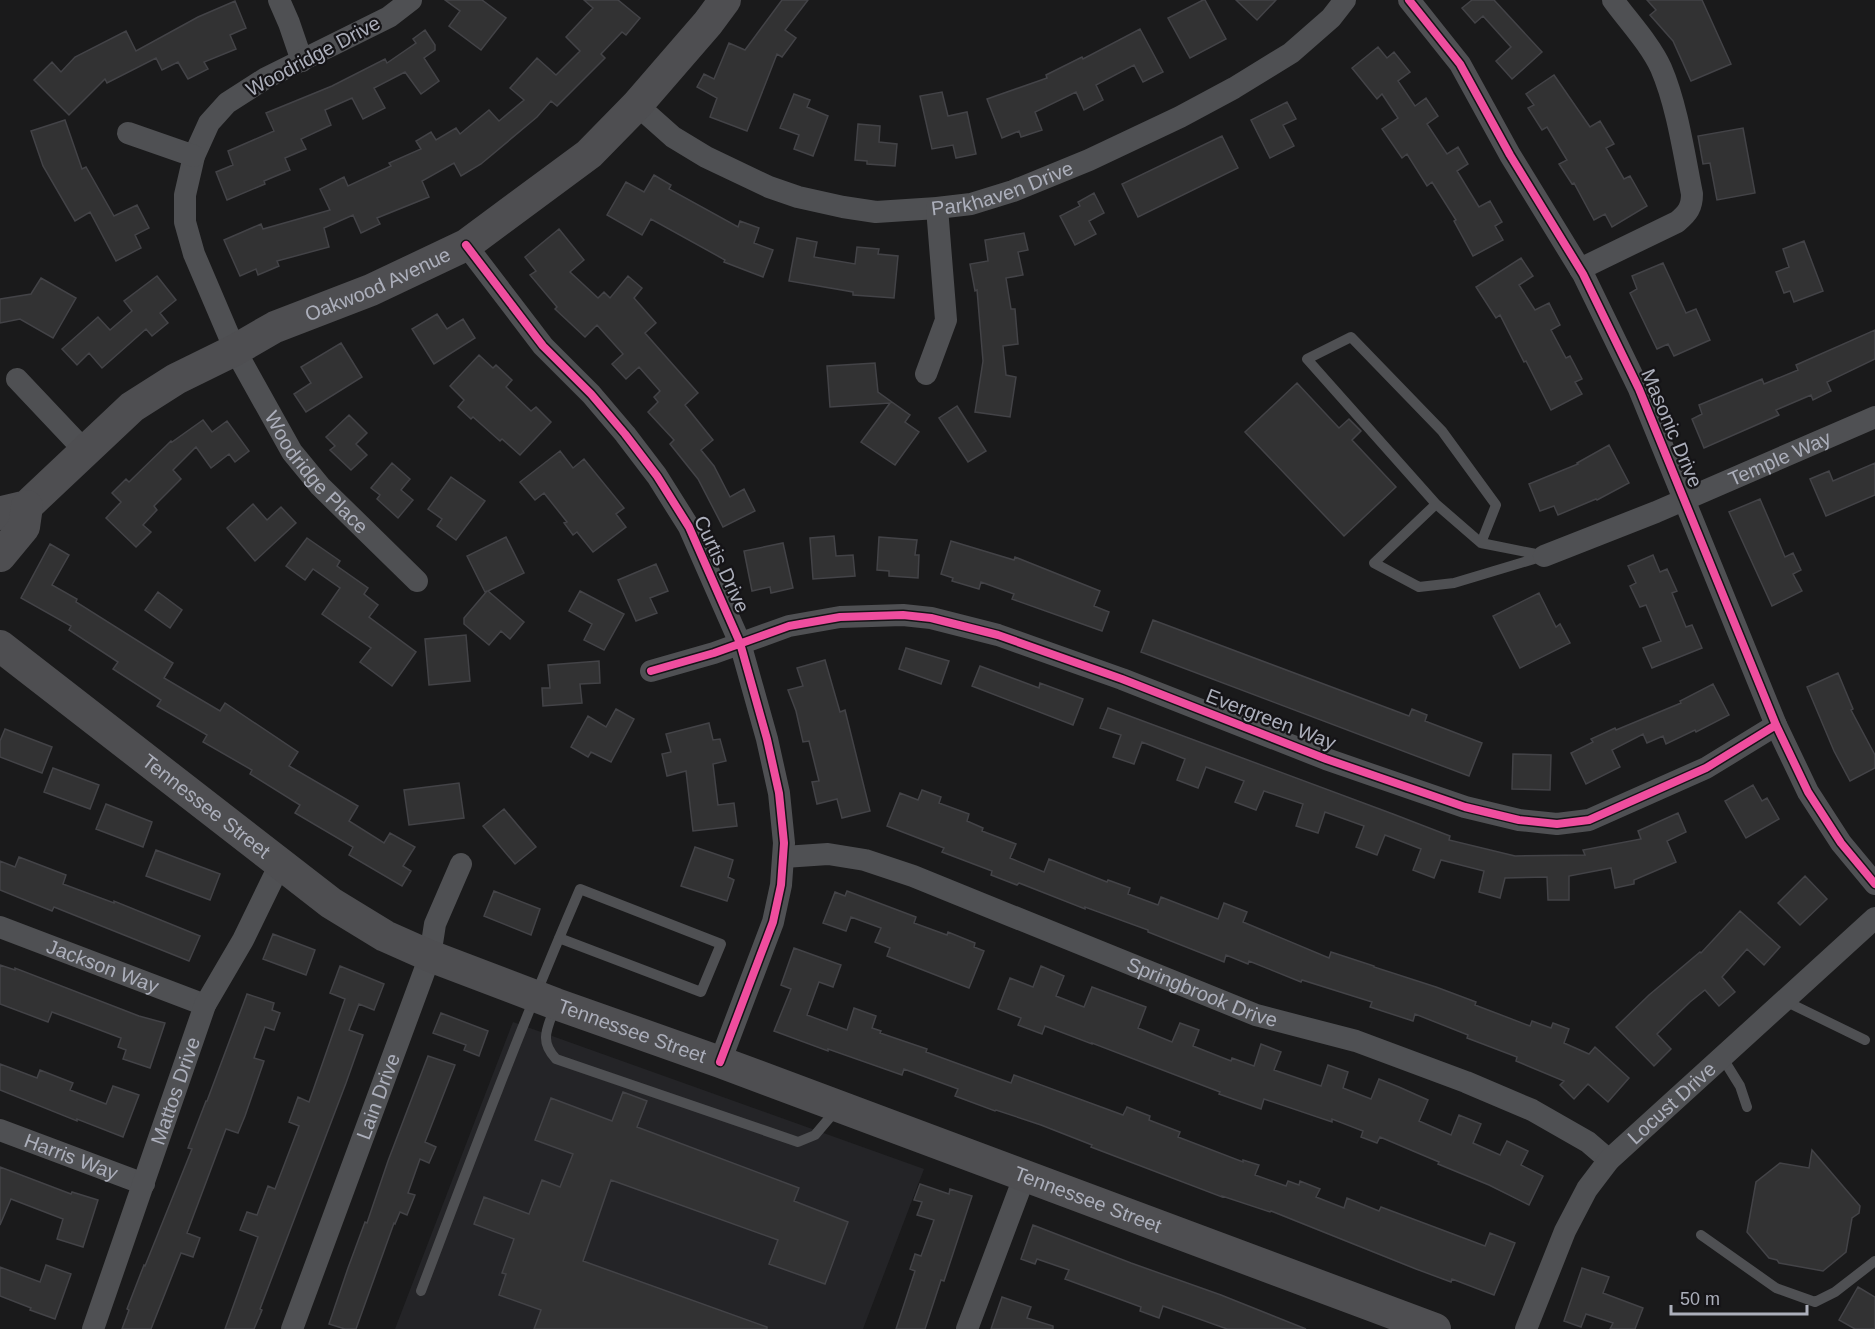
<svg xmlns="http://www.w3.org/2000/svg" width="1875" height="1329" viewBox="0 0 1875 1329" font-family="Helvetica,sans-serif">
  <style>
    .built { fill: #242427 }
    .building { fill: #323233; stroke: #434347; stroke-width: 1.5 }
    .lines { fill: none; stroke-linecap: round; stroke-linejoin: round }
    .service { stroke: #4f5053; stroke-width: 10 }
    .minor { stroke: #4f5053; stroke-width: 22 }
    .secondary { stroke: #4e4e51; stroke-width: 32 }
    .cycleway-casing { stroke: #151417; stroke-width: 11 }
    .cycleway { stroke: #ef4d9e; stroke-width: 8 }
    .labels { text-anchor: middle; stroke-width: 4.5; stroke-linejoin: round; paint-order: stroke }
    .street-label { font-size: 20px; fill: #acafbb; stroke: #151417 }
  </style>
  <rect width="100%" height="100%" fill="#1a1a1b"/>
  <path class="built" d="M513 1022 924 1169 863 1329H395Z"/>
  <path class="building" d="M445 0H482L506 18 481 50 449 26 460 11Z
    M584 0H618L640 18 626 35 622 32 601 54 605 58 557 106 551 101 537 117 481 164 461 176 454 163 422 181 429 197 377 218 380 224 361 233 353 215 324 228 329 247 277 261 279 266 258 275 256 269 240 276 224 240 261 224 263 229 330 210 320 189 344 177 348 186 391 166 389 163 421 149 416 141 431 132 436 140 456 128 460 134 489 110 499 121 524 100 510 88 537 58 556 75 580 51 566 37 593 8Z
    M782 0H808L785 30 796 38 782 57 777 54 747 131 710 117 717 98 697 87 704 74 714 79 729 43 745 50Z
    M1203 0H1205L1226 39 1190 58 1168 18Z
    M1236 0H1276L1257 20Z
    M1472 0H1494L1542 52 1512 79 1496 61 1511 47 1483 16 1475 23 1462 8Z
    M1647 0H1702L1731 64 1691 81 1673 41 1650 15 1656 10Z
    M235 1 246 28 230 35 236 49 204 62 208 69 188 79 178 62 162 70 156 58 107 83 105 79 69 115 34 80 52 62 61 72 75 57 126 31 136 51 198 17Z
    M1140 29 1163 72 1143 82 1134 65 1096 85 1103 100 1084 110 1076 92 1035 112 1042 130 1021 137 1019 131 1002 138 987 99 1047 78 1046 75 1082 57 1083 59Z
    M425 30 435 45V50L424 58 439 81 421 94 405 72 374 88 385 108 363 119 352 98 325 110 331 125 301 139 306 149 285 158 290 170 264 181 265 184 227 200 216 172 233 165 228 151 274 131 266 113 332 86 385 59 387 63 416 43 413 39Z
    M1378 47 1387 58 1394 52 1410 72 1398 81 1415 106 1426 98 1438 116 1427 124 1447 154 1458 147 1468 164 1457 171 1479 207 1490 201 1502 222 1495 226 1503 240 1473 256 1454 221 1456 220 1432 182 1427 186 1407 154 1402 158 1382 129 1398 118 1382 94 1377 99 1352 68Z
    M1554 75 1590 127 1600 121 1614 144 1606 148 1624 179 1630 176 1647 206 1612 227 1605 214 1594 220 1574 183 1572 184 1559 164 1567 160 1547 127 1542 130 1528 108 1534 105 1526 94Z
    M942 92 948 116 967 112 976 154 956 158 953 145 932 149 920 96Z
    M794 94 810 100 807 107 828 116 813 156 794 149 799 135 780 128Z
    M1287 102 1296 119 1283 125 1294 146 1270 158 1251 120Z
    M65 120 82 169 86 167 114 216 137 205 149 228 135 235 141 248 116 261 90 212 75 221 43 166 31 131Z
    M858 124 880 126 879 142 897 144 895 166 867 164V161L855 160Z
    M1743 128 1755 193 1717 200 1710 163 1703 164 1698 136Z
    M1222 136 1238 168 1138 217 1122 184Z
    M654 175 671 185 669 189 738 227 740 221 759 228 754 243 773 250 763 277 724 262 725 260 651 219 642 235 607 215 626 182 644 192Z
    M1094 193 1104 213 1089 221 1096 234 1075 245 1060 216 1080 206 1078 202Z
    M559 229 584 260 570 272 598 298 604 292 610 298 628 276 642 288 634 298 656 323 645 333 698 393 685 405 713 440 701 450 714 466 730 497 744 489 755 511 723 527 698 479 670 444 674 440 648 412 658 402 654 397 660 391 639 367 626 379 612 364 623 354 597 325 585 337 555 309 557 307 530 275 536 271 525 257Z
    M1024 233 1028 250 1018 252 1023 275 1006 278 1011 309H1015L1018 344 1003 346 1006 375 1016 377 1010 417 975 412 983 361 977 290 975 291 970 264 988 261 985 240Z
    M797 238 817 242 814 257 855 264 857 247 879 249 878 254 898 256 894 298 853 295V292L789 281Z
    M1804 241 1823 291 1794 302 1790 291 1784 293 1776 272 1789 267 1783 249Z
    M1521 258 1533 276 1519 285 1535 310 1549 303 1560 325 1551 330 1566 358 1570 356 1582 379 1575 382 1582 394 1551 410 1526 361 1524 362 1500 315 1496 318 1476 287Z
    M1663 263 1686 313 1696 309 1710 340 1674 356 1668 344 1657 349 1630 293 1637 289 1632 276Z
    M157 276 176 300 160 313 168 323 152 336 146 329 102 368 89 353 77 365 62 349 98 317 110 330 132 311 124 301Z
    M41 278 76 298 53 338 20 319 0 323V299L31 294Z
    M437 314 447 329 463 319 475 338 434 364 412 329Z
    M1875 330V359L1827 382 1831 391 1813 400 1811 395 1776 410 1779 415 1704 448 1692 419 1702 414 1699 405 1762 379 1764 384 1798 370 1796 365Z
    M341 343 362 377 306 412 294 394 311 383 301 367Z
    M479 355 493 368 496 365 512 380 506 387 531 411 536 407 551 422 520 455 502 439 500 441 473 417 471 419 458 407 464 400 450 386Z
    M875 363 878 392 910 415 905 422 919 432 895 465 861 442 890 403 830 407 827 366Z
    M1297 383 1339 428 1349 419 1361 431 1352 440 1396 487 1344 536 1245 432Z
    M957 406 986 451 968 462 939 418Z
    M349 415 367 433 356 444 367 455 351 470 330 450 335 446 326 437Z
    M203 420 212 432 227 421 249 451 235 462 229 454 211 468 196 447 173 470 181 479 154 506 157 510 143 525 151 532 136 547 106 518 121 502 112 493 126 479 129 482 171 441 172 442Z
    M1609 445 1629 483 1597 500 1596 499 1558 515 1554 506 1540 511 1529 484 1578 464 1577 463Z
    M560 451 573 468 584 459 624 508 616 514 626 527 593 552 577 532 573 535 564 523 567 522 544 493 535 500 520 482Z
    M392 463 410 479 401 490 413 500 398 518 377 499 380 495 371 488Z
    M1875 463V495L1826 516 1810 479 1829 471 1833 481Z
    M451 477 485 501 456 540 437 526 442 519 428 509Z
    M1760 499 1785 557 1793 553 1801 570 1793 574 1802 591 1772 606 1729 512Z
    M253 504 267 520 281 507 296 523 255 561 227 528Z
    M834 536 836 556 853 555 855 576 813 579 810 538Z
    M506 537 524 573 488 591 524 622 510 639 501 631 489 645 464 624V618L487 591 485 592 467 556Z
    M879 537 917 540 915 555H919L918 578 889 576V571L877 570Z
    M307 538 340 561 337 566 368 588 364 594 378 605 369 617 416 652 392 686 360 662 371 648 322 614 340 588 313 569 305 580 286 566Z
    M951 541 1014 560 1015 557 1100 591 1094 606 1109 612 1102 631 1012 599 1014 594 981 582 979 589 952 581 953 578 941 574Z
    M783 543 793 588 771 593 770 587 752 591 744 551Z
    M50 544 69 555 52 585 77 599 76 602 173 663 164 678 220 711 225 703 298 752 289 766 358 806 349 821 384 843 390 833 415 847 403 866 411 871 402 886 349 855 353 847 295 813 300 805 250 774 252 770 203 742 207 735 157 706 161 700 113 669 118 662 69 630 71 626 21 598Z
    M1653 555 1660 572 1667 569 1677 591 1672 593 1686 627 1692 625 1702 648 1652 668 1643 648 1661 641 1646 605 1640 607 1630 586 1636 583 1628 566Z
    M656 564 668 591 650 598 657 613 636 621 618 580Z
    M580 591 624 614 604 650 584 640 592 624 569 611Z
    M158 592 182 610 170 628 145 610Z
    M1539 593 1556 627 1560 624 1570 643 1520 668 1493 616Z
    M1153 620 1409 716 1412 709 1427 715 1425 721 1482 743 1469 776 1141 652Z
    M466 635 470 681 429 685 425 639Z
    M906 648 949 661 941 684 899 669Z
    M825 660 840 712 845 710 870 811 842 818 837 799 817 804 812 782 819 781 809 741 803 742 796 711 788 690 803 686 797 668Z
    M599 661 600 683 580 684 582 703 543 706 542 688H550L548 665Z
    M980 666 1039 688 1040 683 1083 699 1073 725 972 686Z
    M1838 673 1853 709 1851 710 1875 755V768L1850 781 1834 751 1807 687Z
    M1713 684 1729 715 1696 732 1695 730 1666 744 1663 736 1647 743 1643 734 1612 750 1620 767 1586 784 1571 753 1593 742 1591 739 1615 728 1616 730 1681 703 1680 701Z
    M1108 708 1393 814 1450 836 1449 840 1515 856 1585 855 1583 850 1641 839 1638 831 1678 813 1686 832 1667 841 1676 862 1634 880V884L1615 888 1611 868 1569 876V900H1548L1547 877 1505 878 1500 898 1479 892 1484 871 1441 860 1434 878 1413 870 1421 849 1385 835 1377 855 1356 847 1364 826 1325 812 1318 833 1296 826 1303 804 1264 791 1256 810 1235 802 1244 781 1206 767 1198 788 1177 780 1185 759 1142 742 1134 764 1113 757 1121 735 1100 728Z
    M616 709 634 719 611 762 591 752 588 757 571 747 588 716 606 727Z
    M709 723 713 740 720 739 726 761 713 764 718 805 734 803 737 826 693 831 686 771 667 776 662 754 671 752 666 734Z
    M5 729 52 747 42 773 0 757V741Z
    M1513 754 1551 755 1550 790 1512 789Z
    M53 768 99 785 90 809 44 792Z
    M459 783 464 818 409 825 404 790Z
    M1753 785 1762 801 1767 798 1779 819 1746 838 1725 801Z
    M922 790 941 797 939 803 969 814 967 821 983 828 982 831 1016 844 1010 858 1044 872 1049 859 1107 882 1108 880 1130 888 1128 894 1158 905 1161 897 1218 919 1224 903 1247 912 1243 922 1329 958 1331 952 1374 966V967L1436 987 1476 1002 1475 1005 1530 1026 1532 1021 1551 1028 1553 1023 1569 1029 1564 1043 1589 1054 1595 1047 1629 1078 1608 1102 1588 1084 1574 1099 1560 1085 1564 1081 1516 1061 1517 1057 1467 1038 1468 1035 1415 1014 1413 1021 1370 1007 1372 1002 1302 980 1301 982 1249 961 1248 964 1226 955 1224 962 1148 932V930L1085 907V909L1019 883 1017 885 991 875 992 871 942 852 944 848 887 826 900 793 918 800Z
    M106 804 152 822 143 847 96 829Z
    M504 809 536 847 515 864 483 826Z
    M695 847 733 860 728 877 734 880 727 901 681 886Z
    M156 850 220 874 210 900 146 876Z
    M19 857 66 875 63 884 114 903V901L200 936 189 961 54 907 52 911 0 890V861L15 867Z
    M1805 876 1827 899 1800 925 1778 903Z
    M494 891 540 909 531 935 484 916Z
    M847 891 916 917 914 923 947 935 948 932 975 943 974 947 984 951 969 988 887 956 890 948 875 942 881 928 851 917 846 931 823 923 835 892 845 896Z
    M1740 911 1780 947 1764 965 1747 949 1722 977 1735 992 1719 1006 1705 990 1690 1002 1657 1034 1671 1049 1654 1066 1616 1027 1649 995 1700 952 1701 953Z
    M273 934 315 950 306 975 263 959Z
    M794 948 841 965 833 987 819 982 807 1015 847 1030 854 1008 876 1016 872 1028 881 1031 880 1033 927 1049 926 1052 1011 1083 1014 1075 1123 1115 1127 1107 1150 1116 1149 1120 1180 1132 1178 1137 1243 1162V1160L1259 1165 1255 1175 1286 1186 1288 1181 1299 1185 1300 1181 1320 1189 1316 1197 1344 1208 1347 1198 1379 1211 1381 1207 1485 1246 1490 1233 1515 1243 1494 1295 1452 1279 1451 1282 1416 1269 1271 1211 1270 1212 1222 1196V1197L1091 1147 1092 1145 1041 1125 996 1110 995 1111 955 1096 958 1089 904 1069 902 1075 828 1049V1051L774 1031 791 989 781 985Z
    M0 965 15 970V968L139 1016 165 1023 150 1068 123 1059 126 1050 118 1047 121 1038 52 1012 48 1022 0 1004Z
    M340 966 384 984 374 1010 359 1004 349 1030 363 1035 346 1083 260 1309 262 1310 254 1329H225L258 1237 240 1230 247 1212 257 1215 268 1186 275 1189 299 1126 289 1122 298 1097 309 1102 345 999 330 993Z
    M1041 966 1064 976 1056 996 1084 1007 1092 987 1146 1007 1138 1028 1172 1042 1180 1023 1199 1030 1193 1046 1231 1061 1232 1058 1254 1066 1261 1044 1281 1052 1274 1070 1321 1086 1328 1065 1348 1072 1343 1088 1371 1099 1379 1079 1399 1087 1428 1100 1419 1121 1451 1135 1459 1115 1481 1124 1473 1143 1500 1155 1507 1141 1528 1151 1521 1165 1543 1176 1529 1205 1489 1185 1438 1164 1439 1162 1380 1137 1377 1143 1361 1137 1363 1131 1332 1119V1122L1264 1099 1261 1109 1219 1094 1220 1092 1092 1043V1044L1045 1026 1042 1034 1018 1025 1021 1018 998 1009 1010 978 1033 987Z
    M247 994 274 1003 272 1010 280 1013 274 1030 265 1027 254 1058 264 1061 245 1116 238 1133 226 1129 187 1233 200 1238 193 1257 181 1253 151 1329H122L129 1310 127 1309 144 1265 145 1266 192 1149 188 1148 206 1101H207Z
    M441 1013 488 1031 479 1056 464 1050 466 1045 433 1033Z
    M428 1056 455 1065 425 1142 436 1147 429 1163 420 1159 408 1193 415 1195 407 1215 400 1212 395 1224 394 1223 356 1329H345L329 1324 348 1268 365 1222 367 1223 388 1161Z
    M0 1064 37 1078 40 1070 73 1083 70 1090 106 1104 113 1086 139 1095 123 1137 77 1119V1121L0 1090Z
    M623 1092 647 1101 637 1127 799 1188 794 1201 848 1222 825 1284 769 1264 778 1240 611 1180 583 1261 767 1327V1329H534L541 1310 499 1295 506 1274 502 1273 514 1239 474 1224 484 1197 529 1214 542 1180 560 1187 573 1154 535 1140 551 1098 612 1121Z
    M1812 1150 1860 1206 1859 1213 1852 1218 1846 1252 1823 1271 1779 1263 1777 1260 1769 1258 1747 1232 1756 1182 1780 1163 1809 1168Z
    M0 1167 71 1194 72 1192 98 1200 83 1247 57 1239 63 1219 11 1199 0 1225Z
    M920 1184 949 1194 950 1189 972 1196 944 1281 941 1280 925 1329H896L915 1271 910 1269 915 1254 921 1256 934 1220 917 1215 922 1202 914 1200Z
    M1033 1225 1131 1263 1221 1295 1306 1329H1227L1163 1306 1159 1318 1140 1311 1141 1307 1065 1279 1069 1270 1037 1259 1035 1264 1021 1259Z
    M46 1265 71 1274 55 1319 30 1310 31 1308 0 1296V1267L40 1282Z
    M1582 1268 1609 1277 1603 1293 1643 1308 1635 1329H1610L1613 1323 1586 1314 1581 1327 1564 1321Z
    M1858 1287 1875 1297V1329H1855L1839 1320Z
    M1002 1297 1031 1307 1027 1318 1053 1326V1329H991Z"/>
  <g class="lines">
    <path class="service" d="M1436 504 1481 543 1496 505 1442 431 1351 337 1307 359 1436 504 1374 563 1419 587 1454 583 1544 556
      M1481 543 1541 555
      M1785 1001 1865 1040
      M555 1007C547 1029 539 1041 556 1059L798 1142 815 1135 837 1109
      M1722 1057 1740 1086 1747 1107
      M1701 1235 1776 1288 1815 1302 1835 1292 1875 1261
      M421 1291C472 1156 523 1021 580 889L721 944 701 992 559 938"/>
    <g class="minor">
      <path d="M279 0 289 23 302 61"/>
      <path id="s1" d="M411 0 389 17 266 78 227 103 209 123 194 156 185 195V222L194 254 235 350 292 452 320 486 417 581"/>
      <path d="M1409 0 1460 64 1510 155 1583 274 1639 389 1776 725 1808 792 1841 843 1875 884"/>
      <path id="s2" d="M637 105 673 137 706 157 769 187 798 197 843 207 876 212 937 208 971 204 1013 191 1089 160 1180 117 1234 88 1291 53 1331 18 1345 0"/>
      <path d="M128 133 194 156"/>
      <path d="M466 245 543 346 591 394 625 434 657 476 689 527 740 643 767 739 779 793 784 843 781 885 773 922 720 1062"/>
      <path d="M1580 269 1677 222C1688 213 1692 207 1692 194 1684 154 1677 105 1661 68 1650 44 1629 22 1613 0"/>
      <path d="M926 374 946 320 937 208"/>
      <path d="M17 379 85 451"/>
      <path id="s3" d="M1544 556 1656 512 1875 417"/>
      <path d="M651 671 714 653 789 626 840 617 903 615 931 618 998 635 1122 679 1326 759 1465 807 1519 820 1557 824 1589 820 1706 768 1776 725"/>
      <path id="s4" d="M784 857 828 854 865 860 913 876 1256 1015 1356 1041 1466 1082 1532 1110 1588 1142 1609 1160"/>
      <path id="s5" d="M0 927 205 1005"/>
      <path id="s6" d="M0 1130 144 1184"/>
      <path id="s7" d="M93 1329 205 1005 243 940 280 864"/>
      <path id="s8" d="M292 1329 430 956 435 924 461 864"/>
      <path d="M967 1329 1025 1175"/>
      <path id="s9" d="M1526 1329 1565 1231 1587 1189 1609 1160 1875 918"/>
    </g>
    <g class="secondary">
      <path id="s10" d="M0 514 2 512 27 506 132 407 176 379 235 350 275 327 371 290 466 245 589 154 637 105 708 23 725 0"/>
      <path d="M0 556 24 527 27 506"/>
      <path id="s11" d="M0 646 331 903 385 936 430 956 556 1004 720 1062 1435 1329"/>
    </g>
    <g class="cycleway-casing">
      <path id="cycleway" d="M1409 0 1460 64 1510 155 1583 274 1639 389 1776 725 1808 792 1841 843 1875 884
        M466 245 543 346 591 394 625 434 657 476 689 527 740 643 767 739 779 793 784 843 781 885 773 922 720 1062
        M651 671 714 653 789 626 840 617 903 615 931 618 998 635 1122 679 1326 759 1465 807 1519 820 1557 824 1589 820 1706 768 1776 725"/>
    </g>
    <use href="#cycleway" class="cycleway"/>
  </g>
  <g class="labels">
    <g class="street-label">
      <text transform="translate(313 56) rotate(-28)" y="7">Woodridge Drive</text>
      <text dy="7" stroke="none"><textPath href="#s2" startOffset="396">Parkhaven Drive</textPath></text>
      <text dy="7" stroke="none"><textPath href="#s10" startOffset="448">Oakwood Avenue</textPath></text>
      <text transform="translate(1672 428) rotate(67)" y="7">Masonic Drive</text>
      <text dy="7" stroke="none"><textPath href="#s3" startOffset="255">Temple Way</textPath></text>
      <text dy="7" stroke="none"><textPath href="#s1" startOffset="627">Woodridge Place</textPath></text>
      <text transform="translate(722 564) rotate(65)" y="7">Curtis Drive</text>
      <text transform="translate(1271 719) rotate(21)" y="7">Evergreen Way</text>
      <text dy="7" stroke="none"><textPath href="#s11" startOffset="261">Tennessee Street</textPath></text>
      <text dy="7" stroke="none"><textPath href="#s5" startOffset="110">Jackson Way</textPath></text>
      <text dy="7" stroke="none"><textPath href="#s4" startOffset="444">Springbrook Drive</textPath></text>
      <text dy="7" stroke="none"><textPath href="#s11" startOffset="747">Tennessee Street</textPath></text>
      <text dy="7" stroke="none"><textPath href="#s7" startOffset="252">Mattos Drive</textPath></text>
      <text dy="7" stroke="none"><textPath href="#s8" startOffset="248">Lain Drive</textPath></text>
      <text dy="7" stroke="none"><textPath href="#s9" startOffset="274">Locust Drive</textPath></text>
      <text dy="7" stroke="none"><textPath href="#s6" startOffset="76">Harris Way</textPath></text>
      <text dy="7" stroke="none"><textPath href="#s11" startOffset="1233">Tennessee Street</textPath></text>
    </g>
  </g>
  <path d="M1671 1305v9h136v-9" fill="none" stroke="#acafbb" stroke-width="3"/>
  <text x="1680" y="1305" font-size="18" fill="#acafbb" stroke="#151417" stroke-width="4.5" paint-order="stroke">50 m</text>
</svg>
